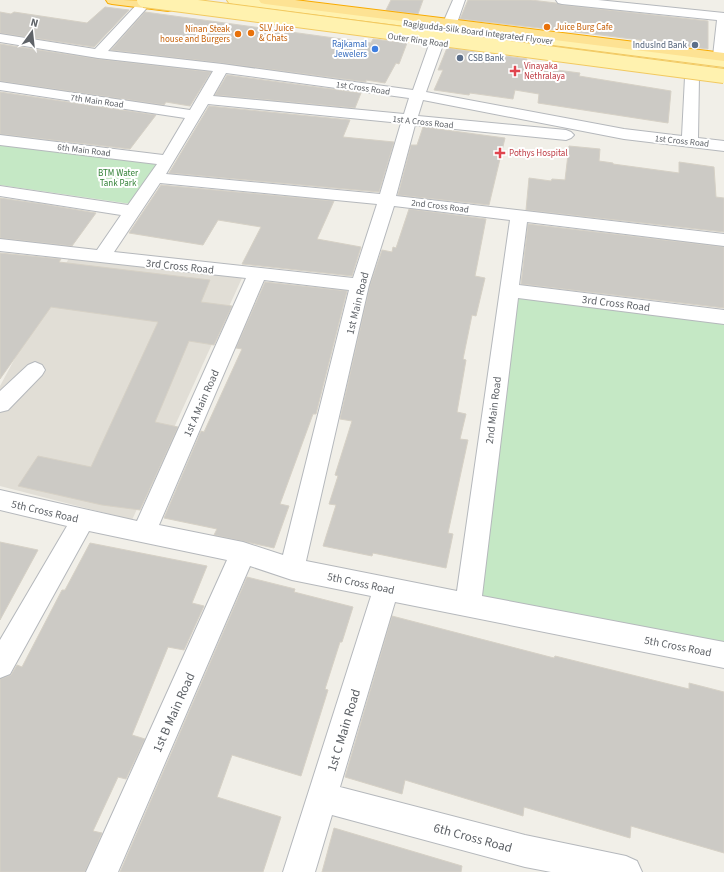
<svg xmlns="http://www.w3.org/2000/svg" width="724" height="872" viewBox="0 0 724 872" font-family="'Source Sans 3',sans-serif">
  <style>
    .education { fill: #e1ded6 }
    .green { fill: #c5e8c5 }
    .building { fill: #cccac5; stroke: #d6d1c6 }
    .lines { fill: none; stroke-linecap: round; stroke-linejoin: round }
    .minor-casing { stroke: #b5b8bc; stroke-width: 2 }
    .major-casing { stroke: #f2c960; stroke-width: 2 }
    .highway-casing { stroke: #f9ab00; stroke-width: 2 }
    .minor { fill: #fff; fill-rule: evenodd }
    .major { fill: #fff2af; fill-rule: evenodd }
    .highway { fill: #fde293; fill-rule: evenodd }
    .rail { stroke: #b6b7b8; stroke-width: 2; stroke-dasharray: 0.5 3; stroke-linecap: butt }
    .major-bridge-casing { stroke: #f2c960; stroke-width: 16; stroke-linecap: butt }
    .major-bridge { stroke: #fff2af; stroke-width: 14 }
    .food-dot { fill: #e8710a; stroke: #fff; stroke-width: 1.5 }
    .service-dot { fill: #5c6f8a; stroke: #fff; stroke-width: 1.5 }
    .shop-dot { fill: #3f7fe0; stroke: #fff; stroke-width: 1.5 }
    .health-dot { fill: #e0444e; stroke: #fff; stroke-width: 1.5 }
    .labels { text-anchor: middle; stroke-width: 4; stroke-linejoin: round; paint-order: stroke }
    .far-food-label { font-size: 9px; fill: #c56008; stroke: #fff; text-anchor: start }
    .far-street-label { font-size: 9px; fill: #5f6368; stroke: #fff }
    .far-shop-label { font-size: 9px; fill: #366cbe; stroke: #fff; text-anchor: end }
    .far-service-label { font-size: 9px; fill: #4e5e75; stroke: #fff; text-anchor: end }
    .far-health-label { font-size: 9px; fill: #be3a42; stroke: #fff; text-anchor: start }
    .far-park-label { font-size: 9px; fill: #348238; stroke: #fff }
    .street-label { font-size: 11px; fill: #5f6368; stroke: #fff }
    .near-street-label { font-size: 13px; fill: #5f6368; stroke: #fff }
  </style>
  <rect width="100%" height="100%" fill="#f1efe8"/>
  <path class="education" d="M69 258 242 278 132 520 0 486V386Z"/>
  <path class="green" d="M0 141 162 161 131 204 0 185Z
    M508 290 724 317V655L468 605Z"/>
  <path class="building" d="M391 0H423L418 14 386 10Z
    M468 0H531L556 3 562 5 708 21V49L601 35 460 19Z
    M105 7 129 10 94 47 0 33V12L11 14 14 12 87 23Z
    M145 12 371 43 373 39 407 43 399 64 396 63 385 83 366 80V82L222 63 111 50Z
    M0 44 98 59 211 72 190 106 166 102 164 105 0 81Z
    M447 48 527 59 525 66 580 73 579 76 671 91 668 123 538 103 539 94 515 90 513 99 470 93 469 95 434 90 443 70H438Z
    M227 75 361 93 355 108 215 95Z
    M0 92 156 115 130 149 0 134Z
    M209 106 350 120 343 137 394 142 379 192 169 173Z
    M423 127 505 138 489 205 398 195 411 145H417Z
    M569 146 600 149 599 161 613 163V164L679 173V162L714 167 716 197 724 198V232L526 210 529 178 551 181 552 179 565 180Z
    M161 185 334 201 317 239 361 247 352 276 242 264 261 227 218 220 203 245 129 233Z
    M0 198 42 204 96 213 72 246 0 238Z
    M409 209 486 219 475 276 485 278 476 316 472 315 463 359 466 360 457 412 466 414 460 439 468 440 448 533 453 534 446 568 373 553 372 556 323 546 336 505 329 504 338 476 335 475 352 421 340 419 370 285 382 250 392 252 393 247 396 248Z
    M528 224 724 247V308L521 284Z
    M0 253 61 259 59 262 210 280 201 302 232 306 214 345 189 341 155 422 178 427 140 510 102 505 18 486 38 456 91 467 158 322 51 307 0 379Z
    M265 282 347 291 316 414H313L280 504 289 506 274 548 214 535 217 529 164 518 201 431 204 432 242 349 236 348Z
    M0 542 38 550 0 620Z
    M90 543 207 566 192 603 204 606 184 650 168 647 132 735 145 739 126 779 118 777 93 831 102 833 85 872H0V679L11 675 17 665 22 667 62 590H65Z
    M247 577 295 589 294 592 353 607 342 642H340L325 689 328 690 301 776 232 755 217 797 281 817 263 872H120Z
    M392 616 554 658 555 656 689 689V683L724 692V853L631 826 630 838 524 807 523 816 405 780 402 794 345 777Z
    M334 828 462 866 461 872H322Z"/>
  <g class="lines">
    <g class="minor-casing">
      <path id="minor" d="M141 0H154L108 51 222 64 413 90 430 42 432 39H442L444 42 426 92 624 129 682 136 685 77 687 74 692 73 697 74 699 77 698 138 724 141V151L624 139 423 100 418 116 566 130 571 132 574 135 571 138 566 140 415 125 396 196 724 234V246L527 222 519 285 724 310V324L518 298 482 596 724 642V668L395 602 340 787 525 835 626 856 637 861 642 872H551L525 867 332 815 315 872H283L371 596 292 580 250 566 118 872H86L227 560 89 531 10 674 0 678V640L67 526 0 510V490L137 521 246 278 0 251V239L97 250 121 215 0 196V186L128 205 157 164 0 145V135L163 155 185 118 0 90V82L190 110 213 71 98 58 0 42V34L95 49ZM226 73 409 98 404 114 213 96ZM208 104 401 123 380 194 166 174ZM160 183 377 204 353 278 114 252ZM394 206 510 220 457 591 306 561 369 285ZM264 280 349 290 283 555 243 542 159 525Z
        M453 0H465L457 23 455 26H445L443 23Z
        M556 0H598L724 13V59H715L713 56 717 20 562 4 558 3Z
        M35 362 42 365 45 370 42 375 8 410 0 412V391L28 365Z"/>
    </g>
    <g class="major-casing">
      <path id="major" d="M227 0H262L724 59V67L233 4 229 3Z"/>
    </g>
    <g class="highway-casing">
      <path id="highway" d="M106 0C128 0 151 0 172 4L174 7 172 10 168 11 112 4 108 3Z
        M259 0H295L724 53V61L265 4 261 3Z"/>
    </g>
    <use href="#minor" class="minor"/>
    <use href="#major" class="major"/>
    <use href="#highway" class="highway"/>
    <path class="rail" d="M173 0 724 72"/>
    <g class="major-bridge-casing">
      <path id="major-bridge" d="M144 0 724 76"/>
    </g>
    <use href="#major-bridge" class="major-bridge"/>
  </g>
  <g class="food-dot">
    <circle cx="547" cy="27" r="4"/>
    <circle cx="251" cy="33" r="4"/>
    <circle cx="238" cy="34" r="4"/>
  </g>
  <g class="service-dot">
    <circle cx="695" cy="45" r="4"/>
    <circle cx="460" cy="58" r="4"/>
  </g>
  <circle class="shop-dot" cx="375" cy="49" r="4"/>
  <g class="health-dot">
    <path d="M513 65h4v4h4v4h-4v4h-4v-4h-4v-4h4z"/>
    <path d="M498 147h4v4h4v4h-4v4h-4v-4h-4v-4h4z"/>
  </g>
  <g class="labels">
    <g class="far-food-label">
      <text x="555" y="30">Juice Burg Cafe</text>
      <text x="259" y="31">SLV Juice<tspan x="259" dy="10">&amp; Chats</tspan></text>
      <text x="230" y="32" text-anchor="end">Ninan Steak<tspan x="230" dy="10">house and Burgers</tspan></text>
    </g>
    <g class="far-street-label">
      <text transform="translate(478 32) rotate(7)" y="3">Ragigudda-Silk Board Integrated Flyover</text>
      <text transform="translate(418 40) rotate(8)" y="3">Outer Ring Road</text>
      <text transform="translate(363 88) rotate(8)" y="3">1st Cross Road</text>
      <text transform="translate(97 101) rotate(8)" y="3">7th Main Road</text>
      <text transform="translate(423 122) rotate(6)" y="3">1st A Cross Road</text>
      <text transform="translate(682 141) rotate(6)" y="3">1st Cross Road</text>
      <text transform="translate(84 150) rotate(7)" y="3">6th Main Road</text>
      <text transform="translate(440 206) rotate(7)" y="3">2nd Cross Road</text>
    </g>
    <g class="far-shop-label">
      <text x="367" y="47">Rajkamal<tspan x="367" dy="10">Jewelers</tspan></text>
    </g>
    <g class="far-service-label">
      <text x="687" y="48">IndusInd Bank</text>
      <text x="468" y="61" text-anchor="start">CSB Bank</text>
    </g>
    <g class="far-health-label">
      <text x="524" y="69">Vinayaka<tspan x="524" dy="10">Nethralaya</tspan></text>
      <text x="509" y="156">Pothys Hospital</text>
    </g>
    <g class="far-park-label">
      <text x="118" y="176">BTM Water<tspan x="118" dy="10">Tank Park</tspan></text>
    </g>
    <g class="street-label">
      <text transform="translate(180 266) rotate(6)" y="4">3rd Cross Road</text>
      <text transform="translate(357 303) rotate(-76)" y="4">1st Main Road</text>
      <text transform="translate(616 303) rotate(7)" y="4">3rd Cross Road</text>
      <text transform="translate(201 403) rotate(-66)" y="4">1st A Main Road</text>
      <text transform="translate(493 410) rotate(-83)" y="4">2nd Main Road</text>
      <text transform="translate(45 511) rotate(13)" y="4">5th Cross Road</text>
      <text transform="translate(361 583) rotate(12)" y="4">5th Cross Road</text>
      <text transform="translate(678 646) rotate(11)" y="4">5th Cross Road</text>
    </g>
    <g class="near-street-label">
      <text transform="translate(173 712) rotate(-66)" y="5">1st B Main Road</text>
      <text transform="translate(343 730) rotate(-73)" y="5">1st C Main Road</text>
      <text transform="translate(473 837) rotate(15)" y="5">6th Cross Road</text>
    </g>
  </g>
  <g transform="translate(32 32) rotate(15)" stroke="#ffffff" stroke-width="3" paint-order="stroke">
  <path d="M0-3L7 15L0 10L-7 15Z" fill="#5f6368"/>
  <text y="-6" font-size="11" font-weight="bold" text-anchor="middle" fill="#5f6368">N</text>
  </g>
</svg>
